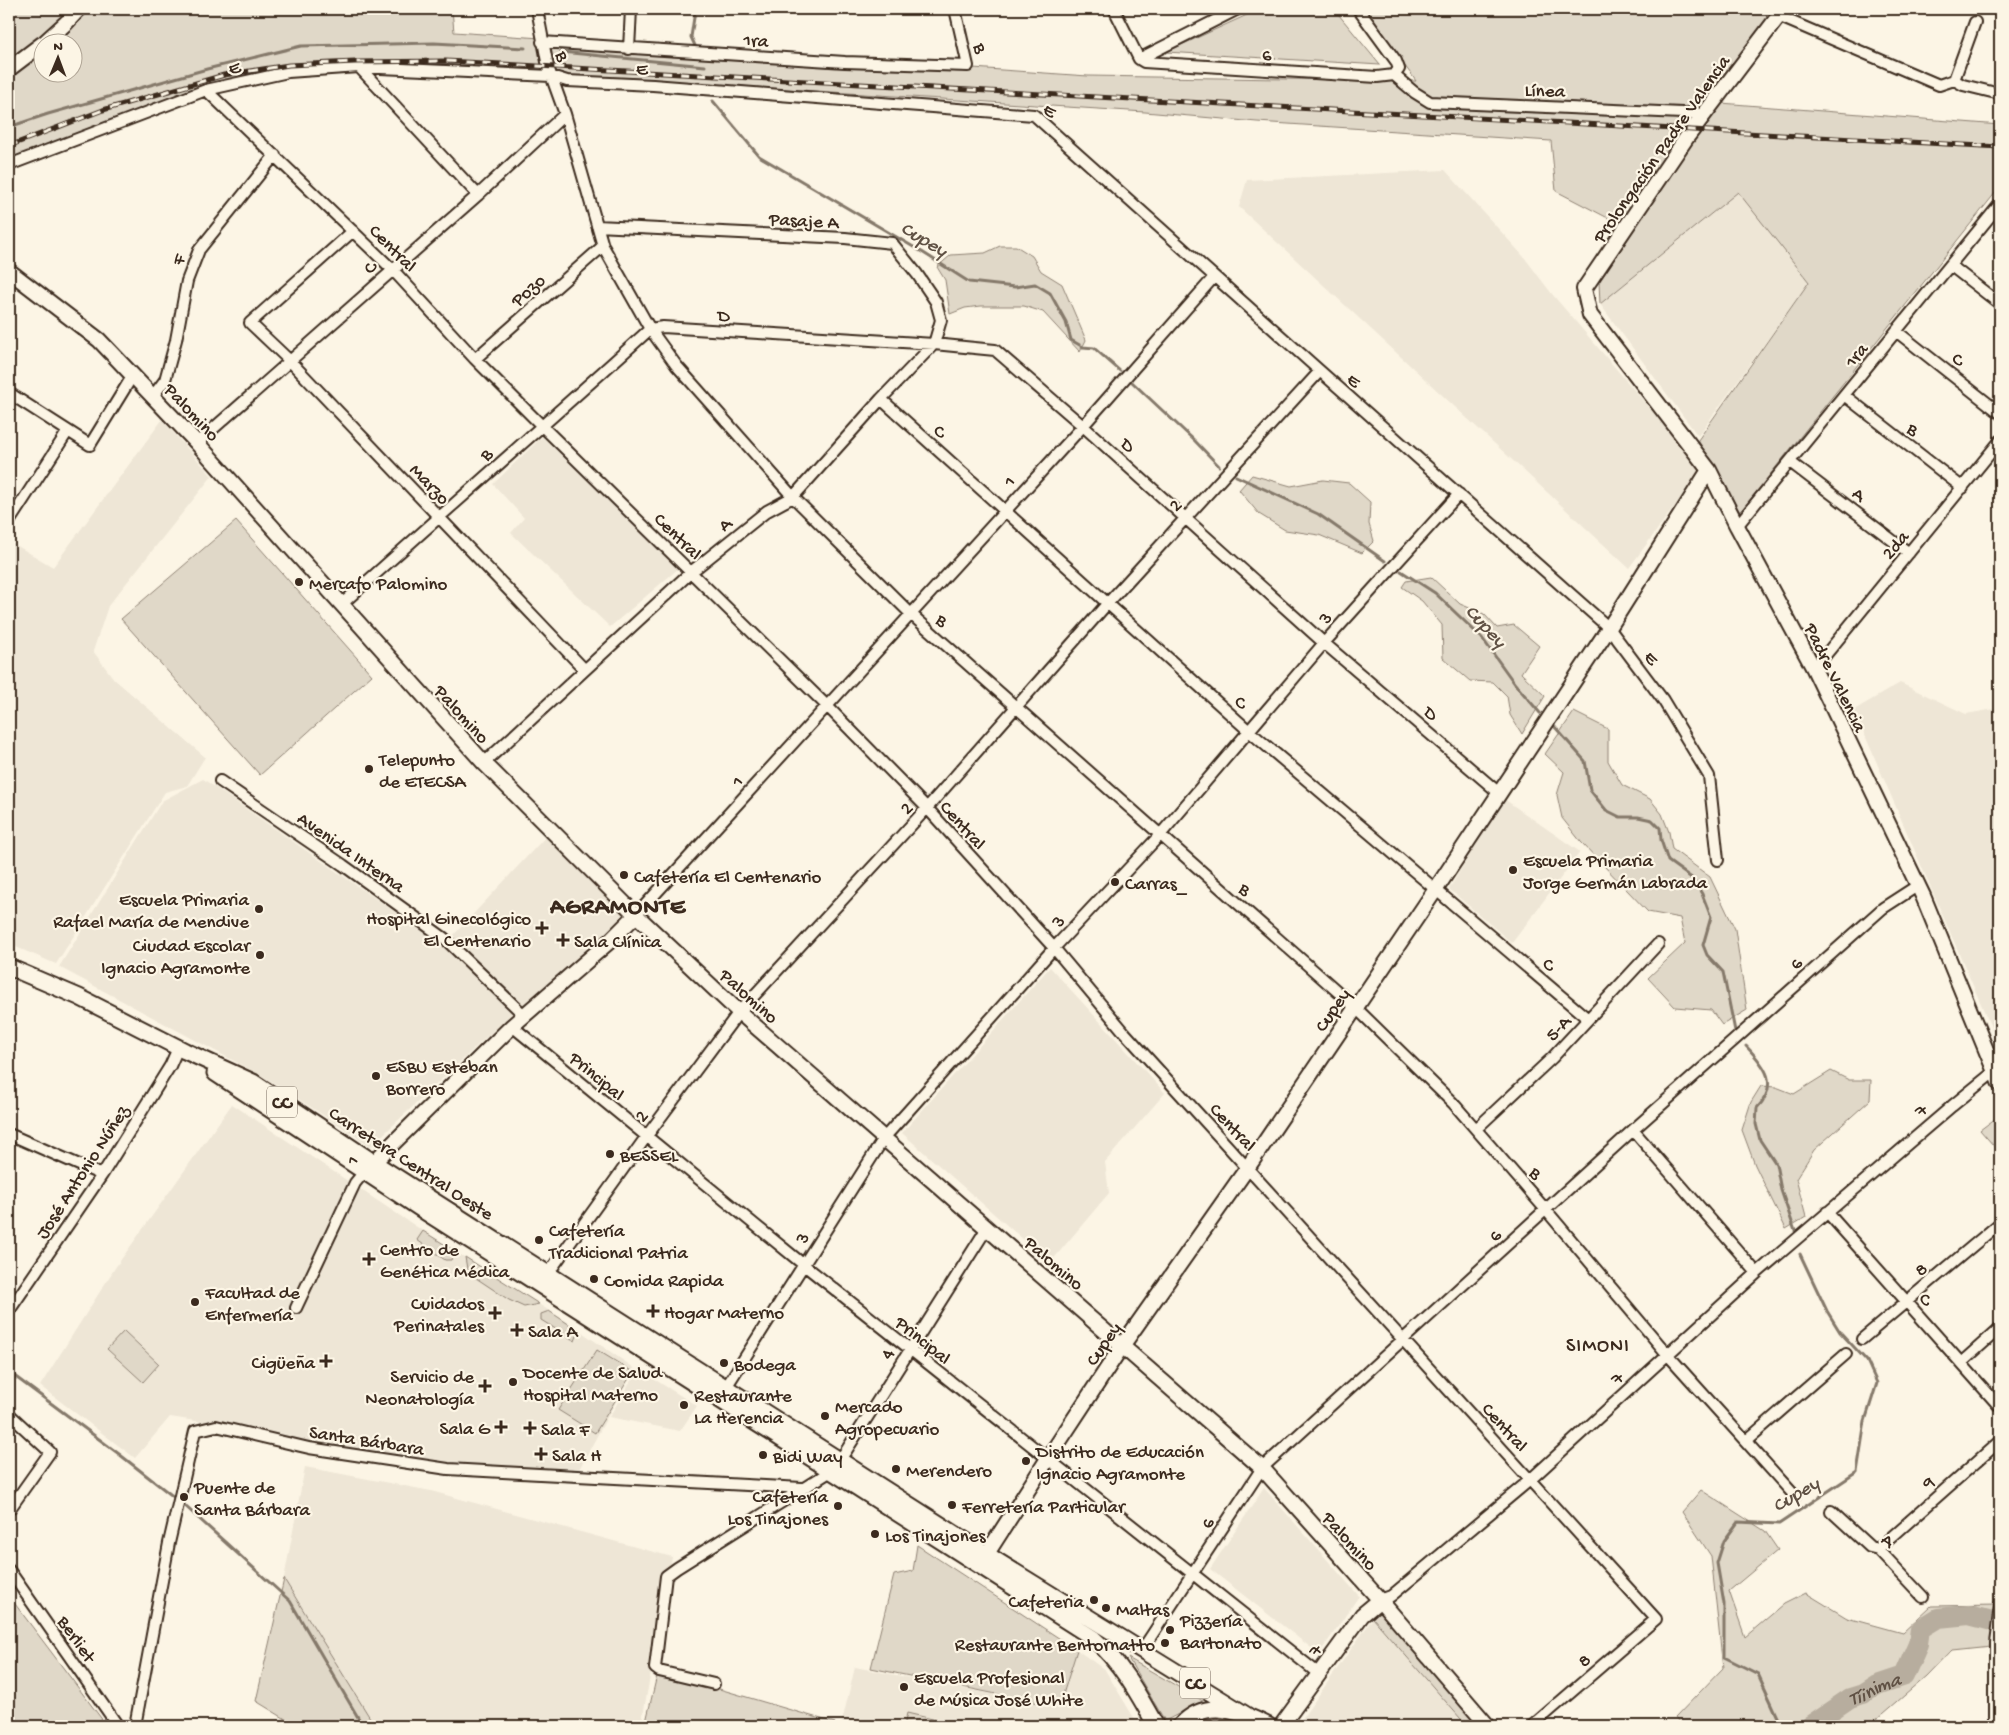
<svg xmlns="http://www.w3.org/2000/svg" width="2009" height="1735" viewBox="0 0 2009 1735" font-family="'Gochi Hand',sans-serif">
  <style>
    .built { fill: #eee6d6 }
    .green { fill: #e0d8c8; stroke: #8e8173; fill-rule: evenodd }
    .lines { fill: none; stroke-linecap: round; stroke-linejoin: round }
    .stream { stroke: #85796b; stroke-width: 3 }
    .river { stroke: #b7ad9e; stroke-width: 20 }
    .street-casing { stroke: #3b2a1e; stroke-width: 14 }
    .secondary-casing { stroke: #3b2a1e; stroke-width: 18 }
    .primary-casing { stroke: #3b2a1e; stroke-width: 19 }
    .street { stroke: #fcf5e5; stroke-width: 10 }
    .secondary { stroke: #fcf5e5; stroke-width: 14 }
    .primary { stroke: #fcf5e5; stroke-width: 15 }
    .rail-casing { stroke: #3b2a1e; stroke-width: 5 }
    .rail { stroke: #fcf5e5; stroke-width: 3; stroke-dasharray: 9; stroke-linecap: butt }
    .poi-dot { fill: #3b2a1e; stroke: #fcf5e5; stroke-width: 2 }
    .labels { text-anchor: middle; stroke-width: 4.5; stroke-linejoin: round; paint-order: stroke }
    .shield { fill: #fcf5e5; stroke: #75675a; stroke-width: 1 }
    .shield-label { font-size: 18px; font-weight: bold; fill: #3b2a1e }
    .street-label { font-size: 19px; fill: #3b2a1e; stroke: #fcf5e5 }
    .poi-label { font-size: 19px; fill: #3b2a1e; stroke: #fcf5e5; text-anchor: start }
    .water-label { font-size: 20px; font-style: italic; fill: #605144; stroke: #fcf5e5 }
    .neighbourhood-label { font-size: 20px; letter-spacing: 1px; fill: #3b2a1e; stroke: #fcf5e5 }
    .district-label { font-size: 24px; font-weight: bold; letter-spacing: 1px; fill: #3b2a1e; stroke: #fcf5e5 }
  </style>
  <rect width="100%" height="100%" fill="#fcf5e5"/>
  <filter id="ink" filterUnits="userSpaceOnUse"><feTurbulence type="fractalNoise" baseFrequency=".02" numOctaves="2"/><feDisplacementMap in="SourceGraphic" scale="10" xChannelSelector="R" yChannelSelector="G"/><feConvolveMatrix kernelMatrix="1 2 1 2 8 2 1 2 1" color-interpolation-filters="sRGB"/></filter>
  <g filter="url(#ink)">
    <path class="built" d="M1445 170 1524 257 1552 294 1702 469 1629 568 1239 207 1247 180Z
      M1739 191 1809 282 1698 436 1600 304Z
      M162 420 212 476 108 606 93 651 114 679 205 757 187 786 165 792 56 964 9 944V541L53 567Z
      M542 437 679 568 610 627 511 533 524 518 493 484Z
      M1900 683 1966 714 2000 708V1048L1854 710Z
      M203 779 441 944 514 1011 371 1146 264 1077 59 967 162 801Z
      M1504 799 1580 852 1512 943 1449 889Z
      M551 831 636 915 525 1016 448 941Z
      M1050 967 1165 1093 1105 1162 1109 1193 1050 1263 902 1133Z
      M232 1104 423 1231 567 1322 634 1368 577 1473 453 1464 310 1444 260 1431 170 1417 135 1458 40 1386 115 1268Z
      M638 1369 697 1406 680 1431 609 1417Z
      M305 1467 431 1491 672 1557 641 1726H375L284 1579Z
      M1264 1488 1359 1596 1319 1654 1210 1569Z
      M1373 1618 1467 1726H1307L1299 1723Z
      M1077 1650 1105 1670 1139 1726H841L855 1667 1059 1707Z"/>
    <path class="green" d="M9 9H452L454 32 1088 76 1416 81 1363 9H1787L1721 103 2000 125V187L1740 512 1698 440 1809 282 1738 192 1600 304 1599 282 1633 231 1556 191 1551 141 1257 122 1145 112 566 75 370 72 277 77 129 118 9 165ZM42 42H72V72H42Z
      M1260 9H1334L1380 65 1166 52Z
      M1000 246H1016L1032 256 1041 271 1062 284 1086 340 1080 352 1043 312 1024 306H981L965 308 950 314 945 280 937 267 951 255 985 253Z
      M1252 475 1291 486 1323 480 1349 483 1370 502 1369 524 1374 541 1362 553 1319 535 1285 530 1259 514 1239 490Z
      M236 521 372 675 260 775 121 619Z
      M1431 577 1460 604 1484 614 1497 628 1514 625 1539 646 1521 673 1545 696 1522 734 1510 715 1507 696 1493 682 1470 681 1443 658 1442 625 1422 601 1402 587 1406 581Z
      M1574 712 1608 729V761L1622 785 1650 799 1662 814 1669 832 1672 849 1710 877 1735 929 1747 1010 1722 1025 1711 1010 1675 1007 1648 978 1685 943 1680 918 1648 912 1581 842 1562 818 1557 795 1564 772 1545 754Z
      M1831 1071 1849 1080H1871L1870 1100 1814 1150 1796 1179 1806 1217 1786 1229 1755 1165 1742 1130 1751 1102 1761 1086 1776 1087 1794 1094Z
      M2000 1115V1153L1980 1130Z
      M423 1231 455 1251 451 1260H445L417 1240Z
      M465 1257 539 1304 524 1307 509 1300 473 1276 467 1269Z
      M549 1311 579 1331 575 1341 541 1320V1314Z
      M124 1331 159 1364 143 1382 107 1349Z
      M597 1350 633 1372 595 1433 558 1410Z
      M1701 1490 1765 1531 1778 1550 1729 1591 1745 1637 1784 1604 1806 1593 1847 1618 1902 1633 1931 1606 2000 1605V1645L1952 1650 1926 1677 1869 1726H1682L1675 1718 1723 1668 1711 1556 1682 1512Z
      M917 1545 1077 1650 1059 1707 871 1668 894 1575 913 1571Z
      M284 1579 375 1726H297L256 1701Z
      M9 1596 107 1726H9Z
      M1379 1611 1481 1726H1467L1373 1618Z
      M1128 1658 1203 1701 1165 1721Z
      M658 1671 835 1723 834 1726H645Z
      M907 1713 962 1726H904Z
      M1223 1715 1250 1726H1191L1202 1717Z"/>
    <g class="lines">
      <path class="stream" d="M695 11 691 37 697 50
        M561 52 705 66
        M713 101 759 156 922 252 969 282 1015 287 1035 284 1050 293 1066 322 1071 340 1083 347 1094 348 1120 371
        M9 127 48 114 207 69 301 46 434 43 525 48
        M1132 382 1195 441 1219 466
        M1236 476 1318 514 1385 561
        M1401 571 1435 593 1482 638 1515 684 1540 713
        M1554 726 1585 761 1590 790 1606 810 1620 817H1638L1652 820 1660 828 1661 840 1668 861 1693 879 1702 894 1711 917 1703 945 1707 955 1723 972 1735 1031
        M1746 1046C1765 1066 1780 1084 1757 1108L1756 1124 1760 1140 1776 1164 1781 1190 1795 1231
        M9 1372 119 1454 184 1505 290 1601 363 1726
        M1198 1422 1253 1470
        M1782 1726 1758 1674 1724 1657V1604L1717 1563 1724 1541 1738 1522 1779 1524 1857 1472 1865 1421 1877 1383 1867 1361 1840 1332 1827 1311 1800 1254"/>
      <path class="river" id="s1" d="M1809 1726 1850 1698 1863 1694 1877 1685 1904 1676 1918 1644 1920 1629 1938 1618 1969 1615 2000 1623"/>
      <g class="street-casing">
        <path id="street" d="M537 9 548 67 565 114 603 246 650 329 676 365 793 497 912 615 1355 1007 1453 1103 1546 1210 1668 1355 1795 1496
          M1114 9 1139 59
          M1358 9 1396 61 1399 69 1394 75
          M1778 16 1939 85 1954 80 1975 22
          M542 42 845 62 968 66 955 9
          M629 49 631 9
          M1139 59 1144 62 1377 77 1394 75
          M1139 59 1238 9
          M359 67 478 195
          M1394 75 1414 92 1430 102 1705 114
          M1954 80 1963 85 2000 94
          M206 90 392 269 475 359 543 427 828 707 927 808 1054 948 1125 1033 1656 1619 1532 1726
          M9 165 206 90 288 72 359 67 551 76 567 81 653 85 1034 115 1320 371 1609 628 1663 700 1709 776 1718 860
          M353 231 250 323 289 360 584 669
          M1950 265 2000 304
          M1896 331 2000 413
          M475 359 603 246
          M9 393 90 445 133 375
          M1844 395 1963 488
          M153 396 165 380 176 340 187 281 199 250 275 155
          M881 399 1249 731 1588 1019
          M197 443 478 195 565 114
          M1790 462 1909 553
          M9 522 68 431
          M1737 526 2000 204
          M342 604C444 512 548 422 650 329L663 327 934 344 995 350 1083 426 1324 643 1499 793
          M1814 669 2000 441
          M484 763 691 572 767 511 793 497 881 399 934 344 941 320 936 302 917 274 892 243 845 238 597 226
          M220 781 343 865 444 938 525 1016
          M636 915 1083 426 1214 277
          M512 1026 804 1265 1319 1674
          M1476 1129 1552 1058 1658 944
          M1633 1130 1757 1273
          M9 1134 102 1175
          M1827 1212 2000 1407
          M545 1278 646 1137 739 1012 927 808 1107 604 1320 371
          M296 1308 355 1183 364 1172
          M9 1311 102 1175 170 1066 178 1048
          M1862 1339 2000 1223
          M1961 1363 2000 1328
          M723 1392 884 1138 1054 948 1160 835 1324 643 1459 494
          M9 1414 50 1452 9 1510
          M1746 1441 1846 1354
          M1831 1511 1870 1547 1878 1549 1923 1597
          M1878 1549 2000 1441
          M9 1570 118 1726
          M1380 1600 1391 1596 1530 1480 1757 1273 1952 1106 1995 1071
          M1142 1650 1262 1468 1633 1130 1883 908 1917 886
          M714 1684 659 1671 655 1668 666 1576 677 1568 831 1471 846 1451 987 1228
          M135 1726 169 1543 195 1431 216 1426 309 1448 448 1469 802 1488
          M1995 1726V1643L2000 1606"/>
      </g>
      <g class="secondary-casing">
        <path id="secondary" d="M1784 9 1687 137 1584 289 1590 315 1709 470 1737 526 1814 669 1923 896 2000 1084
          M45 42 66 23 79 9
          M9 69 42 44
          M9 271 99 340 197 443 484 763 636 915 739 1012 1262 1468 1380 1600 1488 1726
          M366 1170 512 1026 611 940 636 915
          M981 1563 1047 1460 1122 1346 1248 1167 1436 889 1609 628 1709 470
          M1281 1726 1362 1615 1380 1600"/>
      </g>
      <g class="primary-casing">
        <path id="primary" d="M9 967 79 997 185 1051 253 1082 373 1162 999 1562 1248 1716
          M215 1073 427 1213 1093 1638C1120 1661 1139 1695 1156 1726
          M1180 1726C1206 1697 1239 1711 1269 1726"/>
      </g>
      <use href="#street" class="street"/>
      <use href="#secondary" class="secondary"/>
      <use href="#primary" class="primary"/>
      <g class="rail-casing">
        <path id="rail" d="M9 146 103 110 224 75 289 65 355 62 446 61 2000 147"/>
      </g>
      <use href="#rail" class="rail"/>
    </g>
  </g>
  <g class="poi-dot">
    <circle cx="299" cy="582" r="5"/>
    <circle cx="369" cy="769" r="5"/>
    <circle cx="1513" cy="870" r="5"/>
    <circle cx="624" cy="875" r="5"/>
    <circle cx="1115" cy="882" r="5"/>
    <circle cx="259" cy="909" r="5"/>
    <path d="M539.5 920.5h5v5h5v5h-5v5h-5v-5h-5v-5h5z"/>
    <path d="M560.5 932.5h5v5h5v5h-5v5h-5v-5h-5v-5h5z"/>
    <circle cx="260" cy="955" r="5"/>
    <circle cx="376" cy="1076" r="5"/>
    <circle cx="610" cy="1154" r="5"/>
    <circle cx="539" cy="1240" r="5"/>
    <path d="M366.5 1251.5h5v5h5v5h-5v5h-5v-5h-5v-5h5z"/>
    <circle cx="594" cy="1279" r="5"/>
    <circle cx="195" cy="1302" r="5"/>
    <path d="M650.5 1303.5h5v5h5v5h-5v5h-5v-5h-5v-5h5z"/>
    <path d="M492.5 1305.5h5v5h5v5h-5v5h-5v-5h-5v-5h5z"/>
    <path d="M514.5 1322.5h5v5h5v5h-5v5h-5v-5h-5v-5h5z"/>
    <path d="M323.5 1353.5h5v5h5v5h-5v5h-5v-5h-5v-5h5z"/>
    <circle cx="724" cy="1363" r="5"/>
    <circle cx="513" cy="1382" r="5"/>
    <path d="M482.5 1378.5h5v5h5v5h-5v5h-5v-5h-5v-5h5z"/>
    <circle cx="684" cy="1405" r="5"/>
    <circle cx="825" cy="1416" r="5"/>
    <path d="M498.5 1419.5h5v5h5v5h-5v5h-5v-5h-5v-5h5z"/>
    <path d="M527.5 1420.5h5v5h5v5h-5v5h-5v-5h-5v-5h5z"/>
    <path d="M538.5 1446.5h5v5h5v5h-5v5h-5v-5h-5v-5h5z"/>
    <circle cx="763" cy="1455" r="5"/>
    <circle cx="1026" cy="1461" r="5"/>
    <circle cx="896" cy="1469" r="5"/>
    <circle cx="184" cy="1497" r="5"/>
    <circle cx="952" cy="1505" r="5"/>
    <circle cx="838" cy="1506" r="5"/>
    <circle cx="875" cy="1534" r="5"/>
    <circle cx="1094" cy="1600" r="5"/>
    <circle cx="1106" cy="1608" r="5"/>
    <circle cx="1170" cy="1630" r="5"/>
    <circle cx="1165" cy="1643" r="5"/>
    <circle cx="904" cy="1687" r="5"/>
  </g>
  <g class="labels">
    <g class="shield">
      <rect x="267" y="1086.5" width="30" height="31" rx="4"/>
      <rect x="1180" y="1667.5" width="30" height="31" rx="4"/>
    </g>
    <g class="shield-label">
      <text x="282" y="1108">CC</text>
      <text x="1195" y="1689">CC</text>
    </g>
    <g class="street-label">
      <text transform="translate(756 39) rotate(4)" y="7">1ra</text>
      <text transform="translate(982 48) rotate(77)" y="7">B</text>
      <text transform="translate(1267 53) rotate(4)" y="7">6</text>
      <text transform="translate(564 56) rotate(75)" y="7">B</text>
      <text transform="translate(234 66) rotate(-12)" y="7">E</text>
      <text transform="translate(642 67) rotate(3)" y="7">E</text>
      <text transform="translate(1545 89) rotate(2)" y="7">Línea</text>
      <text transform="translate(1051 109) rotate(36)" y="7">E</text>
      <text transform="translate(1660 148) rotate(-55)" y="7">Prolongación Padre Valencia</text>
      <text transform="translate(804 219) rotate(3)" y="7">Pasaje A</text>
      <text transform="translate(394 247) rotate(45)" y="7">Central</text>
      <text transform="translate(177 259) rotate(-68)" y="7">F</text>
      <text transform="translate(369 266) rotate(-42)" y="7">C</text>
      <text transform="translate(527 289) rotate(-42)" y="7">Pozo</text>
      <text transform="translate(724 314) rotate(4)" y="7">D</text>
      <text transform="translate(1855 354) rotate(-51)" y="7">1ra</text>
      <text transform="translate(1959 358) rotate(38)" y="7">C</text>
      <text transform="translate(1355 379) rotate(41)" y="7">E</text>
      <text transform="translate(193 411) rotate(47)" y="7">Palomino</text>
      <text transform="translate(1914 428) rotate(38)" y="7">B</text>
      <text transform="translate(941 430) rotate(42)" y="7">C</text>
      <text transform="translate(1129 444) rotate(42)" y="7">D</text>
      <text transform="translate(485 453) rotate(-40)" y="7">B</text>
      <text transform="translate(1008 480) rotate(-47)" y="7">1</text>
      <text transform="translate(431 483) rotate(46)" y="7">Marzo</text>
      <text transform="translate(1860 493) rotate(37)" y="7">A</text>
      <text transform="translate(1174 504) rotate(-48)" y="7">2</text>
      <text transform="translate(724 523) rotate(-39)" y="7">A</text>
      <text transform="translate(679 535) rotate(44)" y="7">Central</text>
      <text transform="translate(1894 544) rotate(-50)" y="7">2da</text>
      <text transform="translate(1324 617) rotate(-48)" y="7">3</text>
      <text transform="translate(943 619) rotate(42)" y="7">B</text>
      <text transform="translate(1653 657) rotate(53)" y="7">E</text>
      <text transform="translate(1837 677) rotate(64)" y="7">Padre Valencia</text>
      <text transform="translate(1242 701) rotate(42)" y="7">C</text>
      <text transform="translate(1432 712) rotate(41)" y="7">D</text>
      <text transform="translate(463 713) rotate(48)" y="7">Palomino</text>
      <text transform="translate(736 780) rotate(-47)" y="7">1</text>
      <text transform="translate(905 807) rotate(-47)" y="7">2</text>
      <text transform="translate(964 824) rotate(48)" y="7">Central</text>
      <text transform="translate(352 851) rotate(35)" y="7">Avenida Interna</text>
      <text transform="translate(1246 888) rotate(42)" y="7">B</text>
      <text transform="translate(1057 920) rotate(-47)" y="7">3</text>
      <text transform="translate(1795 962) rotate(-42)" y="7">6</text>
      <text transform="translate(1550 963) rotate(41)" y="7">C</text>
      <text transform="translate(750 995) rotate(42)" y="7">Palomino</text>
      <text transform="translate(1331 1009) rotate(-56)" y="7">Cupey</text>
      <text transform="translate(1557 1027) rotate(-47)" y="7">5-A</text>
      <text transform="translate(598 1075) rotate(40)" y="7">Principal</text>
      <text transform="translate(1920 1109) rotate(-41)" y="7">7</text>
      <text transform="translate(640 1115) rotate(-53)" y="7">2</text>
      <text transform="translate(1234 1126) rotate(47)" y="7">Central</text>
      <text transform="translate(351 1159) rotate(-50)" y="7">1</text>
      <text transform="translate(412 1162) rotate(33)" y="7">Carretera Central Oeste</text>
      <text transform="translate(81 1171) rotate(-57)" y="7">José Antonio Núñez</text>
      <text transform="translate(1537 1172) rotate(49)" y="7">B</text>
      <text transform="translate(1494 1234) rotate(-42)" y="7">6</text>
      <text transform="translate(801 1237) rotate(-58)" y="7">3</text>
      <text transform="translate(1055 1262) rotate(41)" y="7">Palomino</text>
      <text transform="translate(1920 1268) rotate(-39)" y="7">8</text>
      <text transform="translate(1927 1298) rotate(49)" y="7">C</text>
      <text transform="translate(924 1339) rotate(39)" y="7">Principal</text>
      <text transform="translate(1102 1343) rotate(-56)" y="7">Cupey</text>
      <text transform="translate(886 1353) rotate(-58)" y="7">4</text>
      <text transform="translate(1616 1377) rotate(-42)" y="7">7</text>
      <text transform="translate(1506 1426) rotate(48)" y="7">Central</text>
      <text transform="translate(367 1439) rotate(9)" y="7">Santa Bárbara</text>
      <text transform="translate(1927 1481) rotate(-42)" y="7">9</text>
      <text transform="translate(1206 1522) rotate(-57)" y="7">6</text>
      <text transform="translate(1889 1539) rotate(37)" y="7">A</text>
      <text transform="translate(1351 1540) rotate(48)" y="7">Palomino</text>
      <text transform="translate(78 1638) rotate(55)" y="7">Berliet</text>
      <text transform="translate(1314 1649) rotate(-53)" y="7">7</text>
      <text transform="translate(1583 1659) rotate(-41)" y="7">8</text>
    </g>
    <g class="poi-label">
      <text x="309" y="589">Mercafo Palomino</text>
      <text x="379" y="765">Telepunto<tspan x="379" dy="22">de ETECSA</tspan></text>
      <text x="1523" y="866">Escuela Primaria<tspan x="1523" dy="22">Jorge Germán Labrada</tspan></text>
      <text x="634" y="882">Cafetería El Centenario</text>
      <text x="1125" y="889">Carras_</text>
      <text x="249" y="905" text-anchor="end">Escuela Primaria<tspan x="249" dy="22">Rafael María de Mendive</tspan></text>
      <text x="531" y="924" text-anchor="end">Hospital Ginecológico<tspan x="531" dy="22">El Centenario</tspan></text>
      <text x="574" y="947">Sala Clínica</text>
      <text x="250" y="951" text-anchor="end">Ciudad Escolar<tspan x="250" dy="22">Ignacio Agramonte</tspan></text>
      <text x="386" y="1072">ESBU Esteban<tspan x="386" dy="22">Borrero</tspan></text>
      <text x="620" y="1161">BESSEL</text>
      <text x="549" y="1236">Cafetería<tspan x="549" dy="22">Tradicional Patria</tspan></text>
      <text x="380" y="1255">Centro de<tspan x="380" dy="22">Genética Médica</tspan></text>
      <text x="604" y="1286">Comida Rapida</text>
      <text x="205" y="1298">Facultad de<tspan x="205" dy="22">Enfermería</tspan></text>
      <text x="484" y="1309" text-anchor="end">Cuidados<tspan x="484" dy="22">Perinatales</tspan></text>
      <text x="664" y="1318">Hogar Materno</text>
      <text x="528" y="1337">Sala A</text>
      <text x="315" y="1368" text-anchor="end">Cigüeña</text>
      <text x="734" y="1370">Bodega</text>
      <text x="523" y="1378">Docente de Salud<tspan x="523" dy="22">Hospital Materno</tspan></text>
      <text x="474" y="1382" text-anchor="end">Servicio de<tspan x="474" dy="22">Neonatología</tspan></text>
      <text x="694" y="1401">Restaurante<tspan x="694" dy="22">La Herencia</tspan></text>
      <text x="835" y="1412">Mercado<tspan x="835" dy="22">Agropecuario</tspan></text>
      <text x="490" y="1434" text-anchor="end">Sala G</text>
      <text x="541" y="1435">Sala F</text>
      <text x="1036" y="1457">Distrito de Educación<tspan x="1036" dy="22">Ignacio Agramonte</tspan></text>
      <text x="552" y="1461">Sala H</text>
      <text x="773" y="1462">Bidi Way</text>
      <text x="906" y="1476">Merendero</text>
      <text x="194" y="1493">Puente de<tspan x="194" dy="22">Santa Bárbara</tspan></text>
      <text x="828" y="1502" text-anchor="end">Cafetería<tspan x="828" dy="22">Los Tinajones</tspan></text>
      <text x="962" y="1512">Ferretería Particular</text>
      <text x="885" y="1541">Los Tinajones</text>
      <text x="1084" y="1607" text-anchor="end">Cafeteria</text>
      <text x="1116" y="1615">Maltas</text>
      <text x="1180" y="1626">Pizzería<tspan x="1180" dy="22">Bartonato</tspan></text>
      <text x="1155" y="1650" text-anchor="end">Restaurante Bentornatto</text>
      <text x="914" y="1683">Escuela Profesional<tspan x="914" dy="22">de Música José White</tspan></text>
    </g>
    <g class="water-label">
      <text transform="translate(925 238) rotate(31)" y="7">Cupey</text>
      <text transform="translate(1487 625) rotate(47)" y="7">Cupey</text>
      <text transform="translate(1795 1493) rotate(-31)" y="7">Cupey</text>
      <text dy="7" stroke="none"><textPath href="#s1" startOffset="76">Tíinima</textPath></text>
    </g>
    <g class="neighbourhood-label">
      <text x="1598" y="1351">SIMONI</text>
    </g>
    <g class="district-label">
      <text x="618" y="913">AGRAMONTE</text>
    </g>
  </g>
  <rect width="2009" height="1735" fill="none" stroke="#fcf5e5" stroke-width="30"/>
  <rect x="15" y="15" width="1979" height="1705" fill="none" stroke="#3b2a1e" stroke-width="2" filter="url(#ink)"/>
  <g transform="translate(58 58) rotate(1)"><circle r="24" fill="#fcf5e5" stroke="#afa495"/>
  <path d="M0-4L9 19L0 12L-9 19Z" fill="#3b2a1e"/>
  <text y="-8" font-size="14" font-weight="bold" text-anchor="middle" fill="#3b2a1e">N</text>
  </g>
</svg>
